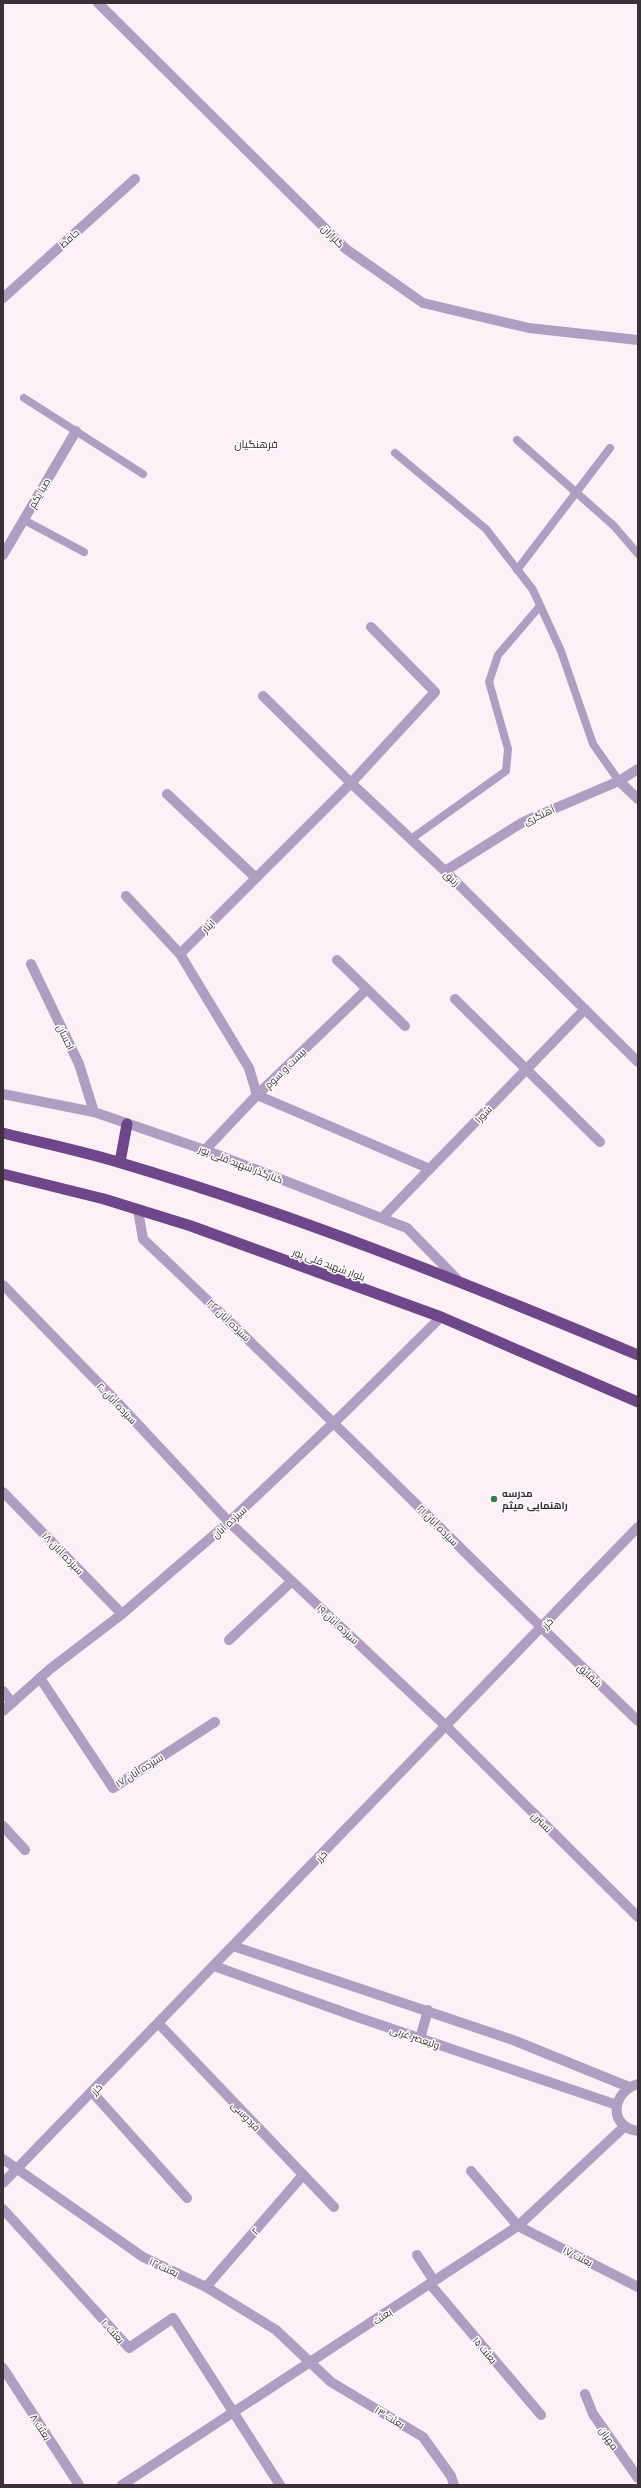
<svg xmlns="http://www.w3.org/2000/svg" width="641" height="2488" viewBox="0 0 641 2488" font-family="'PT Serif',Cairo,serif">
  <style>
    .lines { fill: none; stroke-linecap: round; stroke-linejoin: round }
    .service { stroke: #b19dc1; stroke-width: 8 }
    .minor { stroke: #b19dc1; stroke-width: 10 }
    .tertiary { stroke: #b19dc1; stroke-width: 10 }
    .trunk { stroke: #6e468a; stroke-width: 11 }
    .poi-dot { fill: #337e4d; stroke: #fff; stroke-width: 1.5 }
    .labels { text-anchor: middle; stroke-width: 3; stroke-linejoin: round; paint-order: stroke }
    .street-label { font-size: 10px; fill: #3d2f37; stroke: #fff }
    .poi-label { font-size: 10px; font-weight: bold; fill: #3d2f37; stroke: #fff; text-anchor: start }
    .neighbourhood-label { font-size: 11px; fill: #432838; stroke: #fff }
  </style>
  <rect width="100%" height="100%" fill="#fff0f8"/>
  <g class="lines">
    <path class="service" d="M24 398 143 474
      M517 440 614 526 638 554
      M395 453 486 529 533 590 561 651 593 744 619 781
      M24 520 84 552
      M517 570 610 448
      M411 839 506 771 508 749 489 682 498 655 540 606"/>
    <path class="minor" d="M98 3 346 249 423 303 529 328 638 340
      M3 298 135 179
      M3 555 76 431
      M371 627 435 692 351 783 180 954 249 1068 257 1095 430 1169
      M263 696 351 783 445 871 638 1062
      M619 781 638 799
      M167 794 256 878
      M445 871 523 822 619 781 638 769
      M126 896 180 954
      M337 960 405 1026
      M31 964 79 1064 94 1112
      M455 999 600 1142
      M205 1150 257 1095 367 989
      M138 1210 143 1239C311 1397 472 1562 638 1721
      M382 1218 585 1009
      M3 1285 117 1402 229 1522 447 1727 638 1917
      M3 1492 122 1614
      M229 1640 292 1581
      M40 1678 113 1788 215 1722
      M3 1691 12 1703
      M3 1826 25 1850
      M159 2024 334 2207
      M92 2092 187 2198
      M3 2159 143 2257 206 2287 276 2330 331 2382 423 2437 451 2476 454 2485
      M471 2171 518 2226 638 2287
      M3 2209 129 2348 173 2318 280 2485
      M417 2255 434 2281
      M430 2284 541 2415
      M206 2287 303 2175
      M585 2394 593 2414 638 2478"/>
    <path class="tertiary" d="M3 1094 94 1112 205 1150 407 1228 456 1278
      M3 1711 50 1669 122 1614 229 1522 346 1411 441 1317
      M233 1946 513 2040 629 2087
      M214 1966 360 2018 617 2105
      M420 2039 428 2010
      M638 2084C611 2092 608 2127 638 2131
      M3 2183 638 1527
      M3 2368 79 2485
      M122 2485 518 2226 625 2126"/>
    <path class="trunk" d="M3 1133C42 1143 82 1151 121 1163 297 1215 468 1284 638 1355
      M120 1162 127 1124
      M3 1174 104 1199 191 1226 441 1317 638 1402"/>
  </g>
  <circle class="poi-dot" cx="494" cy="1499" r="4"/>
  <g class="labels">
    <g class="street-label">
      <text transform="translate(333 236) rotate(45)" y="4">گلزاران</text>
      <text transform="translate(69 238) rotate(-42)" y="4">حافظ</text>
      <text transform="translate(39 493) rotate(-60)" y="4">صبا یکم</text>
      <text transform="translate(539 815) rotate(-24)" y="4">آهنگری</text>
      <text transform="translate(452 878) rotate(44)" y="4">زنبق</text>
      <text transform="translate(208 926) rotate(-45)" y="4">ایثار</text>
      <text transform="translate(66 1037) rotate(64)" y="4">احسان</text>
      <text transform="translate(285 1068) rotate(-44)" y="4">بیست و سوم</text>
      <text transform="translate(483 1114) rotate(-46)" y="4">شورا</text>
      <text transform="translate(241 1164) rotate(21)" y="4">کنارگذر شهید قلی پور</text>
      <text transform="translate(329 1264) rotate(20)" y="4">بلوار شهید قلی پور</text>
      <text transform="translate(229 1320) rotate(44)" y="4">سیزده آبان ۲۲</text>
      <text transform="translate(117 1403) rotate(46)" y="4">سیزده آبان ۲۰</text>
      <text transform="translate(229 1522) rotate(-42)" y="4">سیزده آبان</text>
      <text transform="translate(438 1525) rotate(45)" y="4">سیزده آبان ۲۱</text>
      <text transform="translate(63 1553) rotate(46)" y="4">سیزده آبان ۱۸</text>
      <text transform="translate(547 1623) rotate(-46)" y="4">خزر</text>
      <text transform="translate(338 1624) rotate(43)" y="4">سیزده آبان ۱۹</text>
      <text transform="translate(590 1675) rotate(44)" y="4">شقایق</text>
      <text transform="translate(139 1770) rotate(-32)" y="4">سیزده آبان ۱۷</text>
      <text transform="translate(542 1822) rotate(45)" y="4">نسترن</text>
      <text transform="translate(321 1856) rotate(-46)" y="4">خزر</text>
      <text transform="translate(415 2037) rotate(19)" y="4">ولیعصر غربی</text>
      <text transform="translate(96 2089) rotate(-46)" y="4">خزر</text>
      <text transform="translate(246 2116) rotate(46)" y="4">فردوسی</text>
      <text transform="translate(255 2231) rotate(-49)" y="4">۲</text>
      <text transform="translate(578 2256) rotate(27)" y="4">بعثت ۱۷</text>
      <text transform="translate(164 2267) rotate(25)" y="4">بعثت ۱۲</text>
      <text transform="translate(382 2316) rotate(-34)" y="4">بعثت</text>
      <text transform="translate(113 2331) rotate(48)" y="4">بعثت ۱۰</text>
      <text transform="translate(485 2350) rotate(50)" y="4">بعثت ۱۵</text>
      <text transform="translate(390 2417) rotate(31)" y="4">بعثت ۱۳</text>
      <text transform="translate(41 2427) rotate(57)" y="4">بعثت ۸</text>
      <text transform="translate(609 2438) rotate(55)" y="4">مهران</text>
    </g>
    <g class="poi-label">
      <text x="502" y="1497">مدرسه<tspan x="502" dy="12">راهنمایی میثم</tspan></text>
    </g>
    <g class="neighbourhood-label">
      <text x="256" y="448">فرهنگیان</text>
    </g>
  </g>
  <rect width="641" height="2488" fill="none" stroke="#3d2f37" stroke-width="8"/>
</svg>
